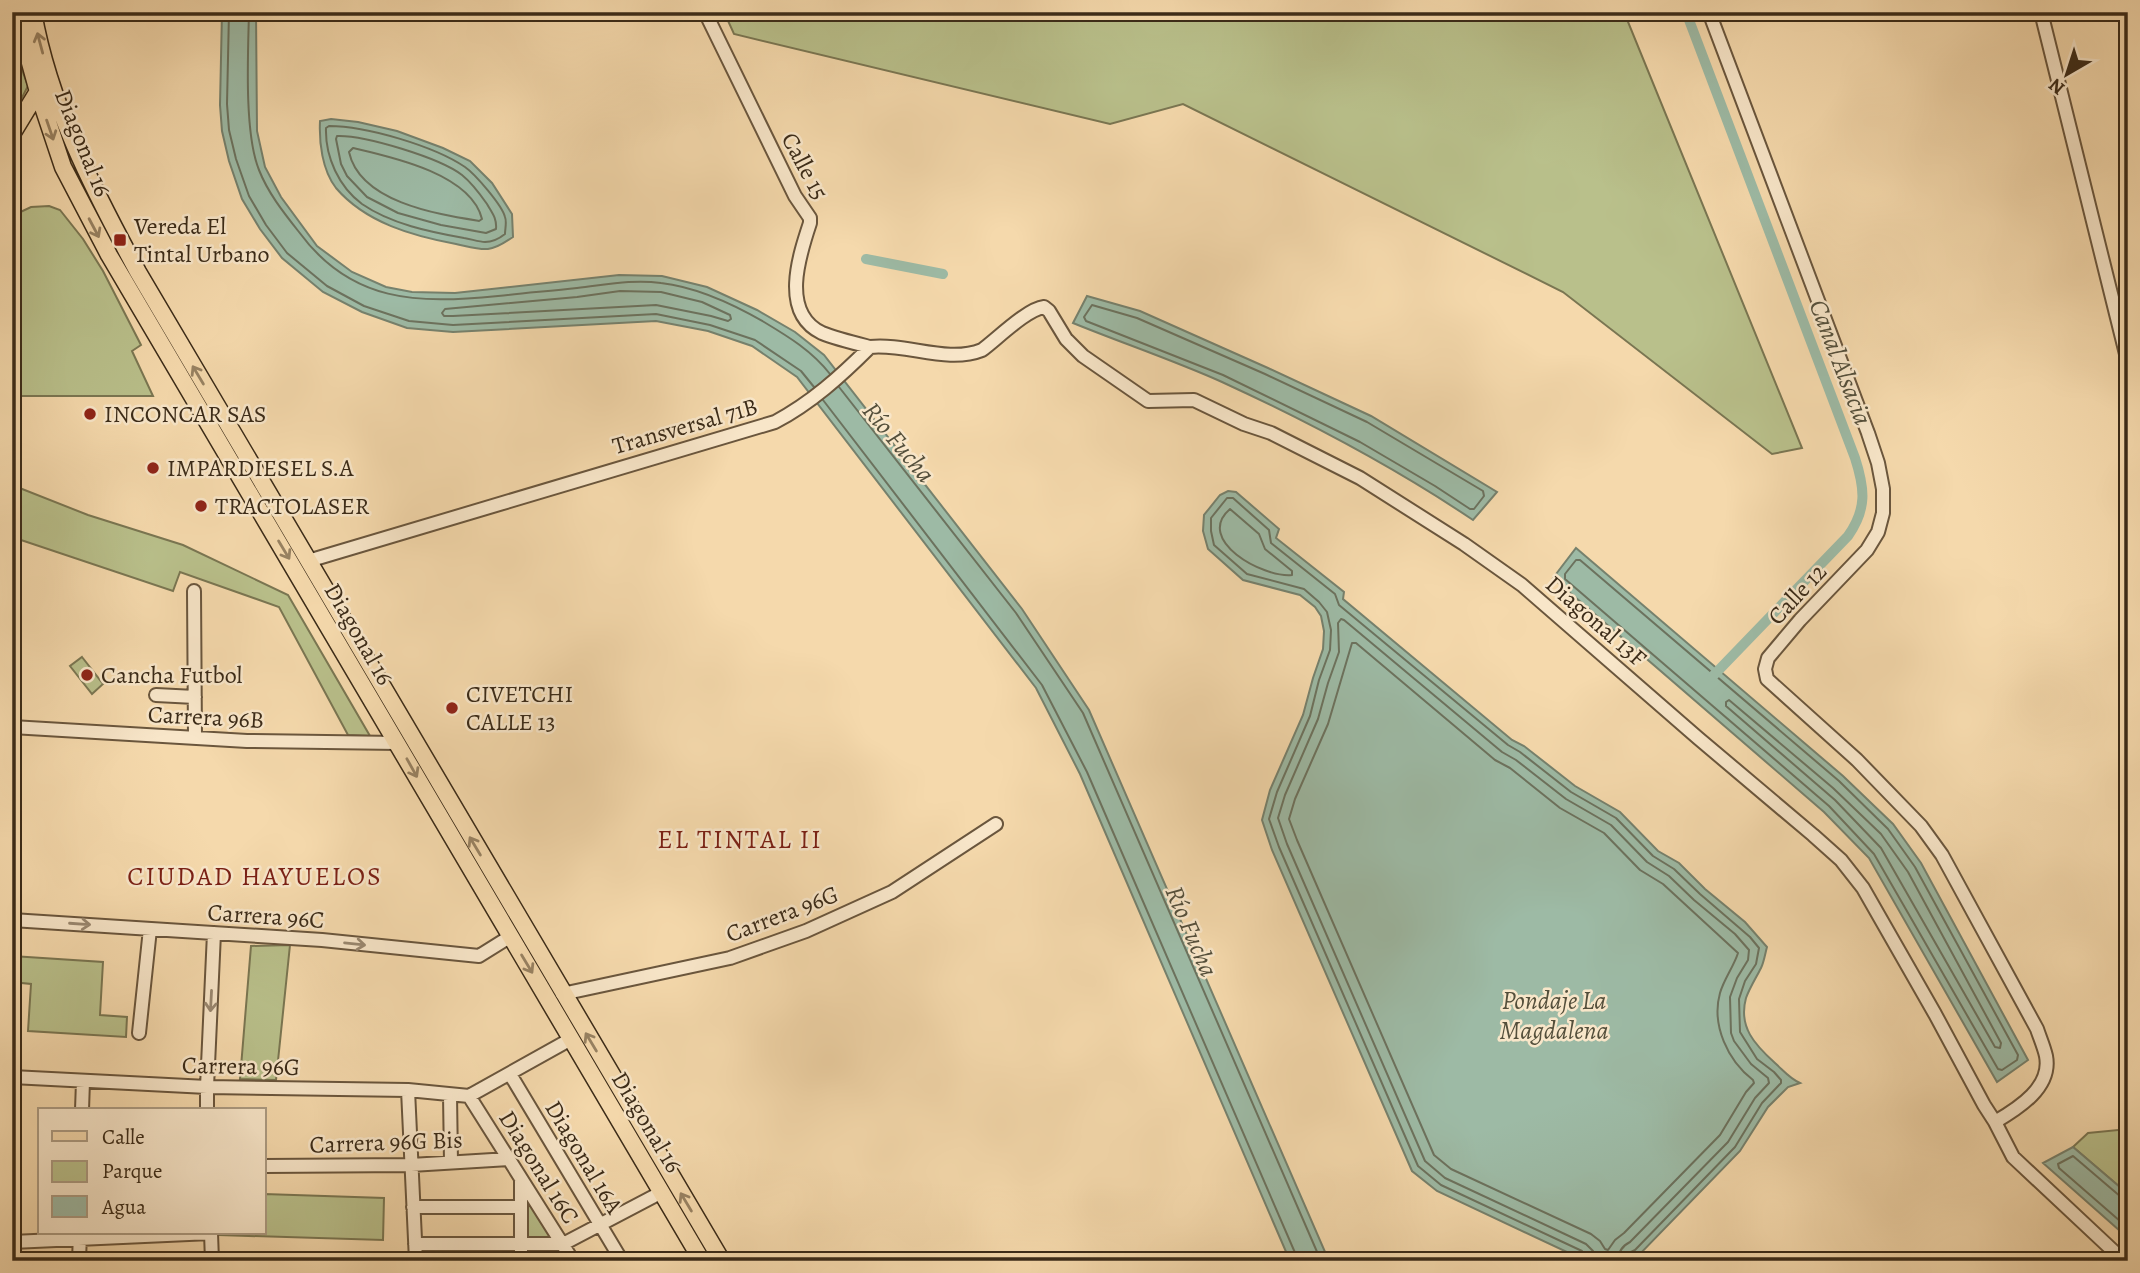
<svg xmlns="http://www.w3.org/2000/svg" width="2140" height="1273" viewBox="0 0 2140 1273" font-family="Alegreya,serif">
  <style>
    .green { fill: #b9c08b; stroke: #7a7652; stroke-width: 2 }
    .water { fill: #9dbaa5; stroke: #76816d; stroke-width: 2 }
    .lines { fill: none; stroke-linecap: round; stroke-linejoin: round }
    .shore { stroke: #6c725e; stroke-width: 2 }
    .canal { stroke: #9dbaa5; stroke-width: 10 }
    .minor-casing { stroke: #6a563d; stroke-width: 16 }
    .major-casing { stroke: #3b2b18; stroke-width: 19 }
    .minor { stroke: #f8e6c9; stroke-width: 12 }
    .major { stroke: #f5d9ac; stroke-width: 16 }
    .oneway { stroke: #988262 }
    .oneway2 { stroke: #9a8870 }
    .poi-dot { fill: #8f2418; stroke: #f8e6c9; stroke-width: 2.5 }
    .labels { text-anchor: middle; stroke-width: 5; stroke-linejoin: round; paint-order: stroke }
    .street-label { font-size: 24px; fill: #3b2b18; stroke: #f8e6c9 }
    .poi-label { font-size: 24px; fill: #3b2b18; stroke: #f8e6c9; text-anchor: start }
    .water-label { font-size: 26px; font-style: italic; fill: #544f3b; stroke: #f8e6c9 }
    .neighbourhood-label { font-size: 26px; letter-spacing: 2px; fill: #7a1f14; stroke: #f8e6c9 }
  </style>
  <rect width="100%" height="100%" fill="#f5d9ac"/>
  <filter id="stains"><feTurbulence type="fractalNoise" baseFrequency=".00286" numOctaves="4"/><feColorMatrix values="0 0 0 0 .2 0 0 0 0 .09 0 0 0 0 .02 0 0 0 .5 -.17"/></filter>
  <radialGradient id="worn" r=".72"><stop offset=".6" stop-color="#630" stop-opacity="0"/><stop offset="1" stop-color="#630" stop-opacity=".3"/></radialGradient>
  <path class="green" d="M724 12H1624L1802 448 1772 454 1563 292 1183 104 1110 124 734 34Z
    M12 43 28 86 12 117Z
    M49 206 60 210 83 239 103 271 141 345 132 351 153 396H12V216L31 207Z
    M12 485 88 515 183 545 288 595 370 736 348 735 279 607 180 572 173 591 12 537Z
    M82 657 103 684 92 694 70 666Z
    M290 945 276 1080 240 1079 251 946Z
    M12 956 103 962 100 1015 127 1017 126 1037 28 1031 31 984 12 982Z
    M2128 1129V1194L2073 1147 2088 1133Z
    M523 1189 555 1240 522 1239Z
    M264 1194 384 1198 383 1240 219 1235V1233H264Z"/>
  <path class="water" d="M222 12H256L257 131 265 167 281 197 317 246 352 272 386 287 412 292 455 293 619 275 662 276 707 287 757 310 795 332 824 355 1022 609 1089 710 1329 1261H1290L1080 774 1036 688 797 377 752 346 708 331 656 321 453 332 407 328 362 312 323 292 282 258 260 229 242 199 229 161 222 131 220 105Z
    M331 119 358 122 397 131 443 148 470 161 492 183 512 214 513 237C505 242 498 248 488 249 479 250 466 246 456 244 413 236 366 223 336 188 322 170 319 142 320 121Z
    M1087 296 1140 311 1268 368 1371 416 1497 492 1473 520C1394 467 1309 422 1222 382 1173 360 1122 343 1073 323Z
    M1228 491 1236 492 1279 529 1276 538 1344 592 1343 599 1512 740 1524 746 1575 786 1620 812 1658 851 1679 863 1705 889 1745 922 1767 947C1765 954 1764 962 1761 968 1756 978 1750 987 1746 998 1738 1027 1755 1045 1775 1063 1784 1071 1789 1078 1800 1083L1788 1087 1768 1107 1740 1151 1638 1256 1623 1261H1586L1437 1191 1412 1171 1272 850 1262 820 1270 790 1303 715 1313 678 1323 649 1324 631 1321 616 1315 607 1300 595 1243 580 1208 549 1203 531 1204 515 1220 495Z
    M1576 548 1843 776 1893 824 1921 863 2028 1060 1997 1082 1869 858 1824 812 1553 578Z
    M2073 1147 2128 1194V1238L2043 1163Z"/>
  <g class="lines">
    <path class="shore" d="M229 12 227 104 229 130 236 159 249 196 266 225 287 253 327 286 364 306 409 321 453 325 656 314 710 325 755 340 801 371 814 387
      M249 12C248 53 244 133 259 170 268 193 284 213 299 232 351 303 418 304 498 296 524 293 550 291 577 288 605 285 632 279 661 283 696 287 733 304 764 322 789 337 812 351 830 374
      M329 126C366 126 434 146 465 167 475 174 502 205 505 217 507 222 505 229 505 234 500 238 492 242 485 242 479 242 471 239 464 238 430 232 391 224 362 204 339 187 325 157 326 128Z
      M337 136C365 135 440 158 462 175 472 183 480 194 487 204 492 213 497 218 496 229L486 233 441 225 398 213 367 197 347 176 341 164 336 139Z
      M353 148C392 157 471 174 482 219L479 221C436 214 360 202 349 152Z
      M620 291 661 292 702 302 730 315 731 319 728 321 711 316 656 305 453 316H444L442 313 445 309 577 297Z
      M1092 305 1137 318 1265 374 1367 422 1483 491 1484 496 1474 509H1470L1435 486 1360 442 1223 375 1086 321 1084 317Z
      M839 387 1016 613 1083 713 1321 1261
      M823 400 1042 685 1087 772 1296 1255V1261
      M1230 509 1259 534 1265 549 1292 571V575C1263 578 1194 540 1230 509Z
      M1576 560H1580L1839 781 1888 829 1915 867 2018 1055 2017 1060 2002 1070 1998 1069 1874 854 1829 806 1565 579V574Z
      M1352 643H1356L1495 760 1510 768 1560 808 1604 833 1640 870 1663 884 1738 953C1734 966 1724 979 1720 993 1711 1025 1728 1061 1753 1080L1754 1083 1746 1092 1720 1135 1624 1233 1615 1240 1608 1250 1605 1249 1600 1241 1591 1234 1451 1169 1434 1155 1297 840 1289 819 1295 799 1328 724Z
      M1729 700 1833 788 1881 834 1908 872 2001 1043 2000 1048 1995 1047 1881 848 1835 800 1726 706V702Z
      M2128 1199 2121 1197 2073 1156 2058 1164 2059 1168 2128 1228
      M1587 1261 1586 1256 1582 1251 1441 1185 1418 1166 1279 847 1269 819 1277 792 1310 716 1319 680 1330 650 1331 630 1327 612 1319 602 1304 589 1247 574 1214 545 1211 531V518L1227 498H1233L1269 530 1271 543 1335 594 1339 605 1508 745 1520 752 1571 792 1616 818 1653 856 1674 869 1700 894 1750 937 1759 948 1756 964 1745 981 1739 999 1740 1032 1757 1059 1774 1072 1781 1080V1083L1762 1103 1735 1147 1635 1250 1629 1253 1627 1261
      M1595 1261 1593 1251 1586 1244 1445 1178 1425 1161 1287 844 1278 818 1285 795 1318 719 1328 683 1339 652 1338 623 1341 619 1344 620 1502 752 1516 760 1566 799 1611 825 1647 862 1669 876 1694 900 1735 934 1749 950 1748 960 1737 978 1730 997 1731 1033 1734 1041 1751 1064 1768 1078 1769 1083 1755 1098 1728 1142 1630 1242C1622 1246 1618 1252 1618 1261"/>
    <path class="canal" d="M1686 12 1855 458C1865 489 1867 509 1848 536L1712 677
      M866 259 943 274"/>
    <g class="minor-casing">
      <path id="minor" d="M705 12 795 196 810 218V223C799 256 780 313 822 333 837 339 854 343 870 347
        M1709 12 1868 433 1878 463 1883 489V513L1878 532 1867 550 1800 620 1768 658 1765 669 1767 679 1857 760 1921 826 1942 855 2037 1029C2040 1038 2044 1047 2046 1056 2052 1087 2019 1108 1995 1122
        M2041 12 2128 362
        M308 561 775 422C811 403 841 376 870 347 907 343 947 364 982 350 997 339 1027 309 1044 307L1049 311 1066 339 1083 356 1148 401 1194 400 1244 424 1271 433 1360 478 1464 544 1522 585 1698 738 1813 835 1841 860 1863 888 1935 1014 1984 1105 1995 1122 2013 1157 2124 1261
        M194 591 195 738
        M156 695 195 697
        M12 727 247 741 398 743
        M12 920 322 940 479 956 511 936
        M562 994 730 958 806 931 892 892 996 824
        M139 1033 150 929
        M510 1074 622 1261
        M12 1077 207 1087 408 1090 469 1096
        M408 1090 416 1261
        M450 1095 451 1162
        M469 1096 573 1261
        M469 1096 571 1039
        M82 1110 83 1081
        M207 1110V1087L214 933
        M264 1166 411 1165 509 1159
        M413 1207H521
        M211 1233 212 1261
        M12 1242 211 1233
        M415 1244H563L662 1192
        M79 1261 80 1233
        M521 1261V1179"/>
    </g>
    <g class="major-casing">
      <path id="major" d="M16 12 38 92 63 167 109 255 702 1261
        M33 12C49 104 94 191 138 272L722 1261
        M12 134 40 88"/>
    </g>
    <use href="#minor" class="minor"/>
    <use href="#major" class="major"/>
  </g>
  <defs><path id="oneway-shaft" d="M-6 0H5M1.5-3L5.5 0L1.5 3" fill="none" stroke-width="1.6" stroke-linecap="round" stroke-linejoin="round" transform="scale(1.75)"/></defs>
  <g class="oneway">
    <use href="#oneway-shaft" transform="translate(40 43) rotate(-105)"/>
    <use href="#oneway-shaft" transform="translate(50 130) rotate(71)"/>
    <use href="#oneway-shaft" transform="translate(94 228) rotate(62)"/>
    <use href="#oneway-shaft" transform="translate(198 375) rotate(-121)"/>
    <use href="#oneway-shaft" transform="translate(284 550) rotate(59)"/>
    <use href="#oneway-shaft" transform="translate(412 768) rotate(61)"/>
    <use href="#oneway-shaft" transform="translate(475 846) rotate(-121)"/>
    <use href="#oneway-shaft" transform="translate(527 964) rotate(59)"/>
    <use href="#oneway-shaft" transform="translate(591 1042) rotate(-121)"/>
    <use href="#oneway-shaft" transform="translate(686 1202) rotate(-121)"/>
  </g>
  <g class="oneway2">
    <use href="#oneway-shaft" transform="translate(80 924) rotate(4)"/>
    <use href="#oneway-shaft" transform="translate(355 944) rotate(6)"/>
    <use href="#oneway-shaft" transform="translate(211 1001) rotate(93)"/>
  </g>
  <g class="poi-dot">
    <rect x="113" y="233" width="14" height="14" rx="3.5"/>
    <circle cx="90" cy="414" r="7"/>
    <circle cx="153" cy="468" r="7"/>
    <circle cx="201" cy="506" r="7"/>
    <circle cx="87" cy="675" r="7"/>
    <circle cx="452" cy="708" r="7"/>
  </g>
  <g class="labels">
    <g class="street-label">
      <text transform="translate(83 143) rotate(68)" y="8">Diagonal 16</text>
      <text transform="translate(805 166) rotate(62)" y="8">Calle 15</text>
      <text transform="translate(685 426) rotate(-16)" y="8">Transversal 71B</text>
      <text transform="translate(1797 594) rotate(-47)" y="8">Calle 12</text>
      <text transform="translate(1596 621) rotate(41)" y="8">Diagonal 13F</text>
      <text transform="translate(359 634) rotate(60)" y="8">Diagonal 16</text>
      <text transform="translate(206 717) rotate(3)" y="8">Carrera 96B</text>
      <text transform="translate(782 914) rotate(-21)" y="8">Carrera 96G</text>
      <text transform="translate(266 916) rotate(4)" y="8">Carrera 96C</text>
      <text transform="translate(241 1066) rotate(1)" y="8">Carrera 96G</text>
      <text transform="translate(647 1122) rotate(59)" y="8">Diagonal 16</text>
      <text transform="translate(386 1142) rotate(-2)" y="8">Carrera 96G Bis</text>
      <text transform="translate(584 1157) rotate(59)" y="8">Diagonal 16A</text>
      <text transform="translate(539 1167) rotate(58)" y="8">Diagonal 16C</text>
    </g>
    <g class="poi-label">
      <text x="134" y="234">Vereda El<tspan x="134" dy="28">Tintal Urbano</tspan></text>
      <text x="104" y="422">INCONCAR SAS</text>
      <text x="167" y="476">IMPARDIESEL S.A</text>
      <text x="215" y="514">TRACTOLASER</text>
      <text x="101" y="683">Cancha Futbol</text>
      <text x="466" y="702">CIVETCHI<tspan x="466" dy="28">CALLE 13</tspan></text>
    </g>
    <g class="water-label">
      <text transform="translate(1841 362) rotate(69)" y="9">Canal Alsacia</text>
      <text transform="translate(899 442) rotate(50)" y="9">Río Fucha</text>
      <text transform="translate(1192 931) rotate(67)" y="9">Río Fucha</text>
      <text x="1554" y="1009">Pondaje La<tspan x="1554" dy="30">Magdalena</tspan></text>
    </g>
    <g class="neighbourhood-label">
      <text x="740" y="848">EL TINTAL II</text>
      <text x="255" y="885">CIUDAD HAYUELOS</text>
    </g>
  </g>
  <rect width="2140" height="1273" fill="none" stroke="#f5d9ac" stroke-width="42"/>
  <rect x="14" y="14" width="2112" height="1245" fill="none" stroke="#3b2b18" stroke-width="3.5"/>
  <rect x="21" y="21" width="2098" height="1231" fill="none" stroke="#3b2b18" stroke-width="2"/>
  <rect x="38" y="1108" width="228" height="126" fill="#f8e6c9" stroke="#ac9b82" stroke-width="2"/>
  <rect x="52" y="1131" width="35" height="10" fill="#f5d9ac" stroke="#ac9b82" stroke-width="2"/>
  <text x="102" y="1144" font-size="21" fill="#3b2b18">Calle</text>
  <rect x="52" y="1161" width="35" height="21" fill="#b9c08b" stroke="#ac9b82" stroke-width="2"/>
  <text x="102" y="1178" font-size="21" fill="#3b2b18">Parque</text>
  <rect x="52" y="1196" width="35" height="21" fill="#9dbaa5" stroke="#ac9b82" stroke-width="2"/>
  <text x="102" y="1214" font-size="21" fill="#3b2b18">Agua</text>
  <g transform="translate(2067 74) rotate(219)" stroke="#f8e6c9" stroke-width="5" paint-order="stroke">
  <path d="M0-5L12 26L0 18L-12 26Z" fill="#3b2b18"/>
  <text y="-10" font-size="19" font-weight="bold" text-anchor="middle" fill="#3b2b18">N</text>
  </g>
  <rect width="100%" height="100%" filter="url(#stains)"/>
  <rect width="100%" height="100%" fill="url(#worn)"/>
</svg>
